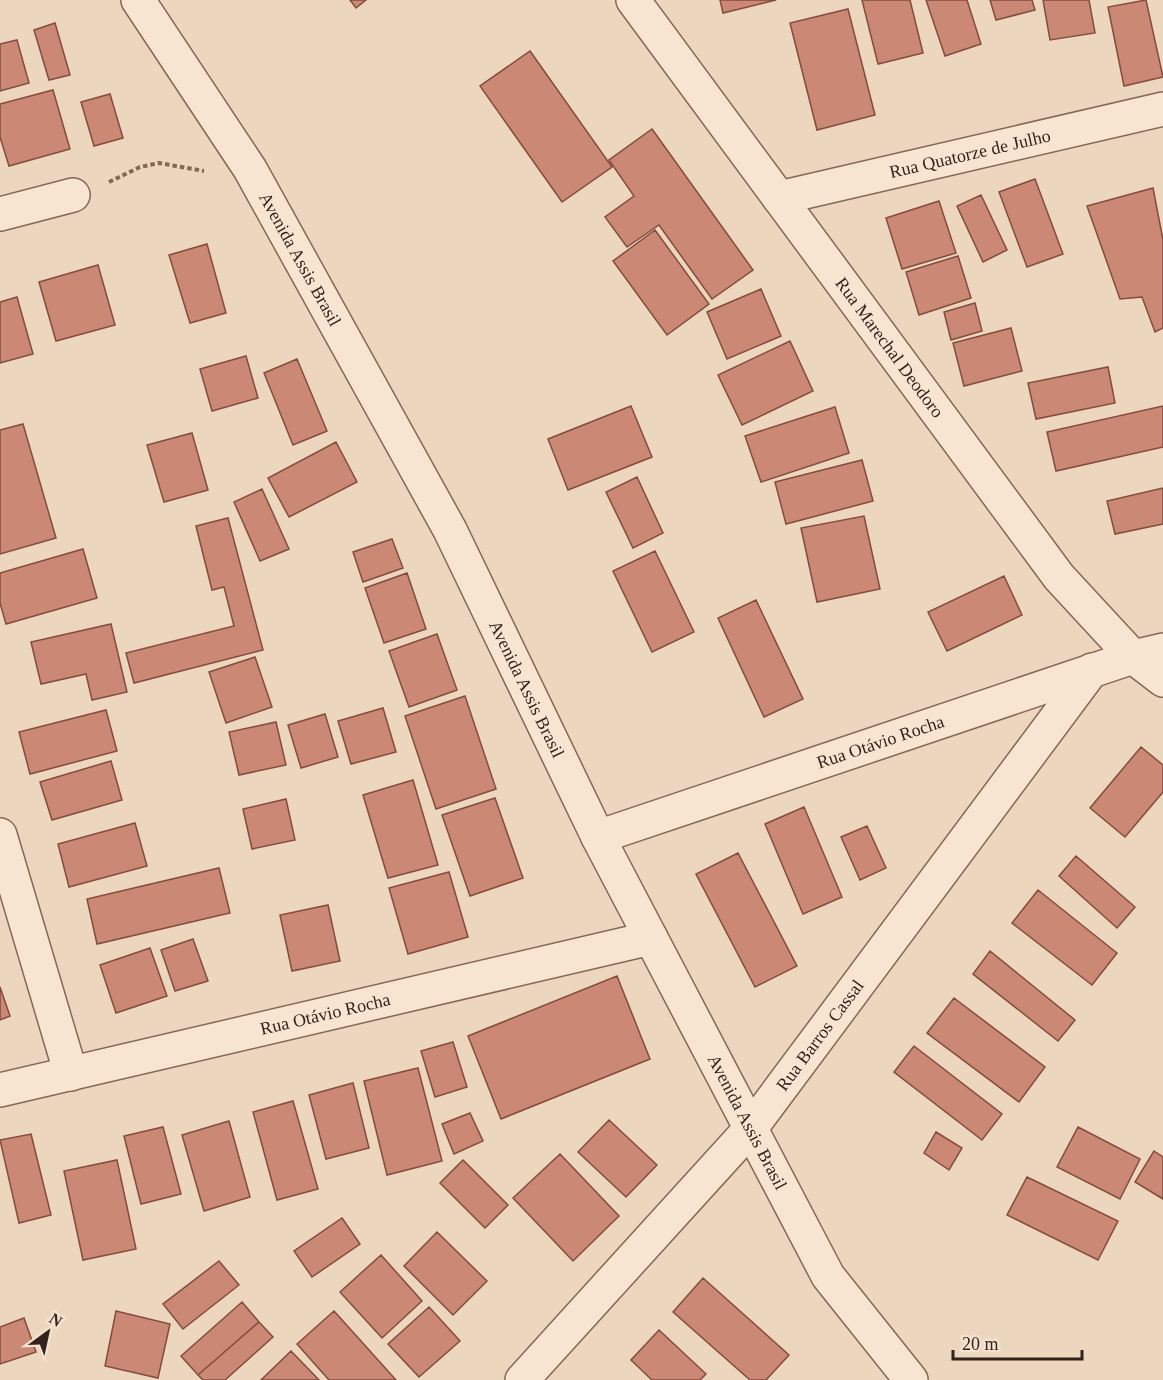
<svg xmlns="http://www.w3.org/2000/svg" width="1163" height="1380" viewBox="0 0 1163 1380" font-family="'Times New Roman',serif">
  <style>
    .building { fill: #cb8874; stroke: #844c3d; stroke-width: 1.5 }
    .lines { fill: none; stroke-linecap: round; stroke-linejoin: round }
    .minor-casing { stroke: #856757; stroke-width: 36 }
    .path { stroke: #856757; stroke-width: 4; stroke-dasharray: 4.5 3; stroke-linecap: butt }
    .minor { stroke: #f8e5d1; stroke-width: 33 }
    .labels { text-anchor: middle; stroke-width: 4.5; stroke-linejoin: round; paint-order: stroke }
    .street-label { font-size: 18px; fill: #34231c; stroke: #f5e2ce }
  </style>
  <rect width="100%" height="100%" fill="#edd6be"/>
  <path class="building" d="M350 0H366L356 8Z
    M720 0H776L723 13Z
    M862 0H910L923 53 878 64Z
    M926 0H967L981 44 945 56Z
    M990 0H1032L1035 10 996 20Z
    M1043 0H1089L1095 33 1050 40Z
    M1146 0 1163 77 1124 86 1108 7Z
    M848 9 875 115 817 130 790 23Z
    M55 23 70 75 49 80 34 30Z
    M17 40 29 83 0 91V44Z
    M530 51 612 167 562 202 480 86Z
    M53 90 70 149 9 166 0 137V104Z
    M110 94 123 138 94 146 81 102Z
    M652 129 753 270 712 299 659 225 627 247 605 217 634 196 609 160Z
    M1035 179 1063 254 1027 267 999 192Z
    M1153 188 1163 240V328L1155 332 1142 297 1120 299 1087 206Z
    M981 195 1007 250 983 262 957 206Z
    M939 201 956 253 902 269 886 218Z
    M655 230 709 304 667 335 613 261Z
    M207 244 226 313 190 323 169 255Z
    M958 256 971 298 919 315 906 272Z
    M98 265 115 325 56 341 39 282Z
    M761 289 781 336 727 359 707 312Z
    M17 297 33 354 0 363V302Z
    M975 303 982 331 951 340 944 312Z
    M1011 328 1022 371 964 386 953 343Z
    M790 341 813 391 742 425 718 375Z
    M246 356 258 398 212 411 200 369Z
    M297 359 327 431 293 445 264 373Z
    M1108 367 1115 403 1036 419 1028 383Z
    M631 406 652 457 568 490 548 439Z
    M1163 406V447L1056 471 1047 432Z
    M835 407 849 453 761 482 745 436Z
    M23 424 56 538 0 554V430Z
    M192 433 208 490 164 502 147 445Z
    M336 442 357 482 289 517 268 478Z
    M862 460 873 501 786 524 775 482Z
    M637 477 663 533 633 548 606 492Z
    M1163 488V524L1115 534 1107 501Z
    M262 489 289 549 260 561 234 502Z
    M864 516 880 589 817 602 801 528Z
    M228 518 263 650 134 683 126 653 234 626 224 587 212 590 196 526Z
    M392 539 403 568 363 582 353 552Z
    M83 549 97 598 6 624 0 603V573Z
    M655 551 694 632 652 652 613 571Z
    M407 573 426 629 384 643 365 588Z
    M1004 576 1022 615 947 651 928 612Z
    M756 600 803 699 764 717 718 618Z
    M111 624 127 692 92 700 86 674 41 684 31 642Z
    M437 634 457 690 409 707 389 651Z
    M255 657 272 707 226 723 209 672Z
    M465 696 496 789 436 809 405 716Z
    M383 708 396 752 351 764 338 721Z
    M106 710 117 751 30 774 19 732Z
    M325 714 338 757 301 768 288 725Z
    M276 722 286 765 239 775 229 732Z
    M1141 747 1163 765V792L1125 837 1090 808Z
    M111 761 122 800 52 820 40 782Z
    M413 780 438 865 388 878 363 795Z
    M495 798 523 878 470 896 442 815Z
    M286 799 295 840 252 849 243 809Z
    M804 807 842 897 803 914 765 824Z
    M135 823 147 866 69 887 58 844Z
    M867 826 886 868 860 880 841 837Z
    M738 853 797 966 755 987 696 874Z
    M1076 856 1135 907 1117 928 1059 876Z
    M219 868 230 913 97 944 87 899Z
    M449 872 468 937 408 954 389 888Z
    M1038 890 1117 953 1092 985 1012 923Z
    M328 905 340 961 292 971 280 915Z
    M193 939 208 981 175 991 161 950Z
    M150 948 167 996 116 1013 100 965Z
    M990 951 1075 1020 1058 1041 973 974Z
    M617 976 650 1059 501 1119 468 1036Z
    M0 987 10 1016 0 1020Z
    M954 998 1045 1067 1019 1102 927 1033Z
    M453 1042 467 1087 435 1097 421 1051Z
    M914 1046 1002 1114 982 1140 894 1072Z
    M418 1068 442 1161 387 1175 364 1081Z
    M353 1083 369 1148 326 1159 309 1095Z
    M293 1101 318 1189 277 1200 253 1112Z
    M470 1113 483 1141 454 1154 442 1124Z
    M609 1120 657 1165 626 1197 578 1152Z
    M229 1121 250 1197 204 1211 182 1135Z
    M163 1127 181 1194 141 1204 124 1136Z
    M1078 1127 1140 1159 1120 1199 1057 1167Z
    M936 1132 962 1148 949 1170 924 1153Z
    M31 1134 51 1215 19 1223 0 1140Z
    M1154 1151 1163 1157V1199L1135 1182Z
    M560 1154 619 1216 573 1261 513 1198Z
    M117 1160 136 1249 83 1260 64 1171Z
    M463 1160 508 1205 485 1228 440 1183Z
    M1027 1177 1118 1221 1098 1260 1007 1215Z
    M342 1218 360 1244 312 1277 294 1251Z
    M437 1232 487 1281 453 1315 404 1266Z
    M381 1255 422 1301 382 1338 340 1292Z
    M219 1261 239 1285 183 1329 163 1304Z
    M703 1278 789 1355 766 1380H750L673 1312Z
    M242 1302 259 1322 198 1375 181 1356Z
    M429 1307 460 1341 419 1377 388 1344Z
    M116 1311 170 1324 158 1378 105 1366Z
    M334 1311 396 1380H329L297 1344Z
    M24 1318 36 1352 0 1364V1327Z
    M259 1322 273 1337 225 1380H203L198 1375Z
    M659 1330 706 1374 700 1380H652L631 1360Z
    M291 1351 319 1380H261Z"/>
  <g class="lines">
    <g class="minor-casing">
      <g id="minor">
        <path id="s1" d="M138 0 250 169 450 530 598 837 828 1276 911 1380"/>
        <path id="s2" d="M633 0 1059 577 1133 657 1163 680"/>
        <path id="s3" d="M779 198 1163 109"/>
        <path d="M0 214 73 195"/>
        <path d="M0 835 71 1074"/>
        <path id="s4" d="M598 837 1133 657 1163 650"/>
        <path id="s5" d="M0 1090 651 938"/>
        <path id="s6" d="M522 1380 751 1128 1092 670"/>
      </g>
    </g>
    <path class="path" d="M109 182 140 167 159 163 204 171"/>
    <use href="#minor" class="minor"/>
  </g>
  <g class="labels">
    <g class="street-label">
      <text dy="6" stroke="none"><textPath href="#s3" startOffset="196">Rua Quatorze de Julho</textPath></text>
      <text dy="6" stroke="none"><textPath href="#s1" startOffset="306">Avenida Assis Brasil</textPath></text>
      <text dy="6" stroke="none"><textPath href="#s2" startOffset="432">Rua Marechal Deodoro</textPath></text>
      <text dy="6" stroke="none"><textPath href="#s1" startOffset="792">Avenida Assis Brasil</textPath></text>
      <text dy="6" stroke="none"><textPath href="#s4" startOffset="298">Rua Otávio Rocha</textPath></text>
      <text dy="6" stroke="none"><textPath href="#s5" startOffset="334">Rua Otávio Rocha</textPath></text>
      <text dy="6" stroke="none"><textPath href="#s6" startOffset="456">Rua Barros Cassal</textPath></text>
      <text dy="6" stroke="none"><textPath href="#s1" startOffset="1278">Avenida Assis Brasil</textPath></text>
    </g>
  </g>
  <g transform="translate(48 1332) rotate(33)" stroke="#f5e2ce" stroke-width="4.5" paint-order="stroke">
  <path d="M0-4.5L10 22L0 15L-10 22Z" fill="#34231c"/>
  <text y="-9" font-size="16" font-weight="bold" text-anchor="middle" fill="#34231c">N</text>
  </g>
  <path d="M953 1350v9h129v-9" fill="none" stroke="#34231c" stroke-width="3"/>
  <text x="962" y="1350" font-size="18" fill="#34231c" stroke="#f5e2ce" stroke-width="4.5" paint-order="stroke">20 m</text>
</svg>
